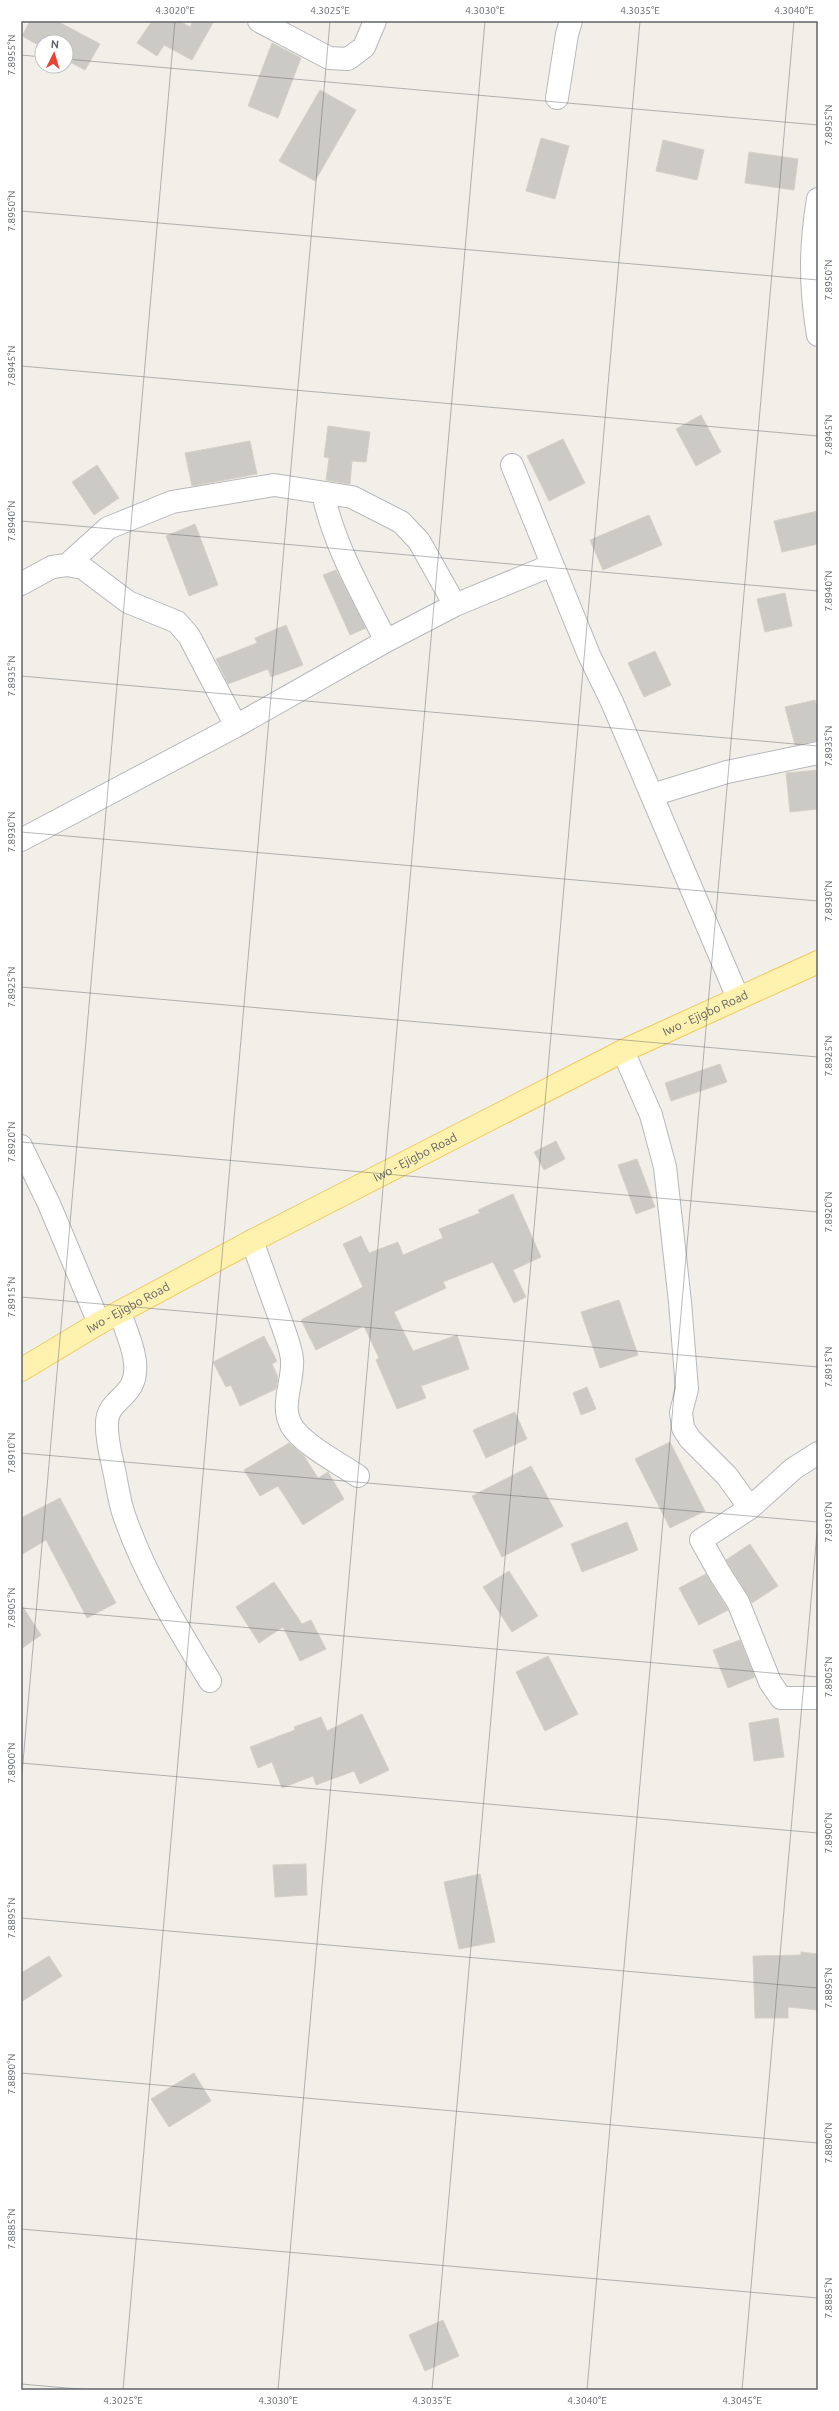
<svg xmlns="http://www.w3.org/2000/svg" width="839" height="2411" viewBox="0 0 839 2411" font-family="Ubuntu,sans-serif">
  <style>
    .building { fill: #cccac5; stroke: #d6d1c6 }
    .lines { fill: none; stroke-linecap: round; stroke-linejoin: round }
    .minor-casing { stroke: #b5b8bc; stroke-width: 24 }
    .major-casing { stroke: #f2c960; stroke-width: 24 }
    .minor { stroke: #fff; stroke-width: 22 }
    .major { stroke: #fff2af; stroke-width: 22 }
    .ticks { fill: none; stroke: #5f6368; stroke-width: 1; stroke-opacity: 0.45 }
    .labels { text-anchor: middle; stroke-width: 3.5; stroke-linejoin: round; paint-order: stroke }
    .street-label { font-size: 12px; fill: #5f6368; stroke: #fff }
    .neatline { fill: none; stroke: #5f6368; stroke-width: 1.5 }
    .ticks-label { font-size: 10px; text-anchor: middle; fill: #5f6368 }
  </style>
  <rect width="100%" height="100%" fill="#f1efe8"/>
  <path class="building" d="M30 21H57L100 44 85 70 66 60V42H42V47L22 36Z
    M152 21H180L190 27 193 21H214L192 60 164 45 157 56 137 43Z
    M272 43 301 58 278 118 248 106Z
    M320 90 356 110 315 181 279 161Z
    M541 138 569 146 555 199 526 191Z
    M663 140 704 150 697 180 656 171Z
    M749 152 798 159 794 190 745 183Z
    M701 415 721 452 696 466 676 429Z
    M328 426 370 432 366 462 352 461 350 484 326 480 329 458 324 457Z
    M563 439 585 483 549 501 527 456Z
    M250 441 257 474 192 486 185 453Z
    M97 465 119 498 94 515 72 482Z
    M818 511V544L782 552 774 521Z
    M649 515 662 545 603 570 590 540Z
    M195 524 218 585 189 596 166 536Z
    M336 570 366 628 350 635 323 575Z
    M785 593 792 626 765 632 757 599Z
    M286 625 303 665 271 677 268 669 228 684 216 659 257 643 255 638Z
    M655 651 671 685 644 697 628 663Z
    M815 700 818 710V741L795 745 785 707Z
    M818 770V809L790 812 786 773Z
    M720 1064 727 1082 671 1101 665 1083Z
    M556 1141 565 1159 544 1170 534 1152Z
    M637 1159 655 1207 636 1214 618 1165Z
    M513 1194 541 1257 513 1270 526 1297 514 1303 493 1262 443 1282 446 1288 394 1312 413 1351 457 1335 469 1369 421 1386 426 1398 397 1409 376 1360 379 1358 364 1326 316 1350 301 1320 363 1287 343 1244 361 1236 369 1253 398 1242 403 1255 443 1238 439 1229 480 1213 478 1210Z
    M619 1300 638 1355 600 1368 581 1312Z
    M264 1336 277 1361 272 1364 278 1377 276 1389 240 1406 231 1385 226 1387 213 1362Z
    M587 1387 596 1409 581 1415 573 1393Z
    M515 1412 527 1439 486 1458 473 1430Z
    M670 1442 705 1511 670 1528 635 1459Z
    M289 1443 304 1456 318 1478 328 1472 344 1499 303 1525 278 1486 260 1496 244 1470Z
    M531 1466 563 1526 502 1557 472 1496Z
    M60 1498 116 1603 87 1618 46 1540 21 1555V1518Z
    M627 1522 638 1550 582 1572 571 1544Z
    M750 1544 778 1586 752 1603 726 1560Z
    M509 1571 538 1616 512 1632 483 1587Z
    M706 1574 728 1610 699 1625 679 1588Z
    M274 1582 302 1624 311 1620 326 1649 300 1661 283 1627 259 1643 236 1607Z
    M21 1604 41 1635 21 1649Z
    M740 1640 755 1677 728 1688 713 1650Z
    M548 1656 578 1714 545 1731 516 1672Z
    M362 1714 389 1770 360 1784 354 1771 316 1785 313 1776 282 1788 272 1762 258 1768 250 1747 295 1730 294 1727 321 1717 327 1731Z
    M778 1718 784 1757 754 1761 749 1723Z
    M306 1864 307 1895 275 1897 273 1865Z
    M480 1874 495 1942 459 1949 444 1882Z
    M801 1952 818 1954V2010L788 2007V2018H755L753 1956 801 1955Z
    M49 1956 62 1976 21 2002V1973Z
    M194 2073 211 2101 169 2127 151 2099Z
    M443 2320 459 2356 425 2371 409 2335Z"/>
  <g class="lines">
    <g class="minor-casing">
      <path id="minor" d="M259 21 329 58 348 59 364 47 375 21
        M557 98 567 34 571 21
        M818 199C810 247 810 287 818 335
        M512 465 589 655 612 702 738 998
        M323 493C334 546 362 593 386 641
        M67 565 108 528 172 502 274 485 352 497 401 522 419 541 455 605
        M21 584 52 567 67 565 83 568 128 602 177 622 189 636 236 726
        M652 795 727 772 818 753
        M21 840 236 726 386 641 455 605 552 565
        M623 1051 651 1115 665 1167 680 1302 687 1389 681 1412 683 1428 690 1439 727 1476 750 1508
        M21 1146 49 1204 99 1323
        M252 1241C261 1265 269 1289 278 1313 283 1328 290 1343 292 1359 294 1381 280 1404 291 1425 302 1444 339 1463 358 1476
        M120 1313C127 1334 143 1365 131 1386 123 1400 107 1405 107 1423 106 1439 111 1455 114 1470 117 1484 119 1499 123 1512 143 1572 177 1627 210 1681
        M818 1453 793 1469 750 1508 701 1540 720 1574 738 1602 770 1682 781 1698H818"/>
    </g>
    <g class="major-casing">
      <g id="major">
        <path id="s1" d="M21 1370 99 1323 252 1241 623 1051 818 962"/>
      </g>
    </g>
    <use href="#minor" class="minor"/>
    <use href="#major" class="major"/>
  </g>
  <path class="ticks" d="M21 55 42 57M66 59 818 125M21 211 818 280M21 366 818 436M21 521 818 591M21 676 818 746M21 832 818 901M21 987 818 1057M21 1142 818 1212M21 1297 818 1367M21 1453 818 1522M21 1608 818 1677M21 1763 818 1833M21 1785 175 21M21 1918 818 1988M21 2073 818 2143M21 2229 818 2298M21 2384 90 2390M123 2390 330 21M278 2390 485 21M432 2390 640 21M587 2390 794 21M742 2390 818 1521"/>
  <g class="labels">
    <g class="street-label">
      <text dy="4" stroke="none"><textPath href="#s1" startOffset="772">Iwo - Ejigbo Road</textPath></text>
      <text dy="4" stroke="none"><textPath href="#s1" startOffset="448">Iwo - Ejigbo Road</textPath></text>
      <text dy="4" stroke="none"><textPath href="#s1" startOffset="124">Iwo - Ejigbo Road</textPath></text>
    </g>
  </g>
  <rect width="839" height="2411" fill="none" stroke="#ffffff" stroke-width="44"/>
  <g transform="translate(54 54) rotate(5)"><circle r="19" fill="#ffffff" stroke="#bfc1c3"/>
  <path d="M0-3L7 15L0 10L-7 15Z" fill="#ea4335"/>
  <text y="-6" font-size="11" font-weight="bold" text-anchor="middle" fill="#5f6368">N</text>
  </g>
  <rect x="22" y="22" width="795" height="2367" class="neatline"/>
  <g class="ticks-label">
    <text x="175" y="14">4.3020°E</text>
    <text x="330" y="14">4.3025°E</text>
    <text x="485" y="14">4.3030°E</text>
    <text x="640" y="14">4.3035°E</text>
    <text x="794" y="14">4.3040°E</text>
    <text transform="translate(11 55) rotate(-90)" y="4">7.8955°N</text>
    <text transform="translate(828 125) rotate(-90)" y="4">7.8955°N</text>
    <text transform="translate(11 211) rotate(-90)" y="4">7.8950°N</text>
    <text transform="translate(828 280) rotate(-90)" y="4">7.8950°N</text>
    <text transform="translate(11 366) rotate(-90)" y="4">7.8945°N</text>
    <text transform="translate(828 435) rotate(-90)" y="4">7.8945°N</text>
    <text transform="translate(11 521) rotate(-90)" y="4">7.8940°N</text>
    <text transform="translate(828 591) rotate(-90)" y="4">7.8940°N</text>
    <text transform="translate(11 676) rotate(-90)" y="4">7.8935°N</text>
    <text transform="translate(828 746) rotate(-90)" y="4">7.8935°N</text>
    <text transform="translate(11 832) rotate(-90)" y="4">7.8930°N</text>
    <text transform="translate(828 901) rotate(-90)" y="4">7.8930°N</text>
    <text transform="translate(11 987) rotate(-90)" y="4">7.8925°N</text>
    <text transform="translate(828 1056) rotate(-90)" y="4">7.8925°N</text>
    <text transform="translate(11 1142) rotate(-90)" y="4">7.8920°N</text>
    <text transform="translate(828 1212) rotate(-90)" y="4">7.8920°N</text>
    <text transform="translate(11 1297) rotate(-90)" y="4">7.8915°N</text>
    <text transform="translate(828 1367) rotate(-90)" y="4">7.8915°N</text>
    <text transform="translate(11 1453) rotate(-90)" y="4">7.8910°N</text>
    <text transform="translate(828 1522) rotate(-90)" y="4">7.8910°N</text>
    <text transform="translate(11 1608) rotate(-90)" y="4">7.8905°N</text>
    <text transform="translate(828 1677) rotate(-90)" y="4">7.8905°N</text>
    <text transform="translate(11 1763) rotate(-90)" y="4">7.8900°N</text>
    <text transform="translate(828 1833) rotate(-90)" y="4">7.8900°N</text>
    <text transform="translate(11 1918) rotate(-90)" y="4">7.8895°N</text>
    <text transform="translate(828 1988) rotate(-90)" y="4">7.8895°N</text>
    <text transform="translate(11 2074) rotate(-90)" y="4">7.8890°N</text>
    <text transform="translate(828 2143) rotate(-90)" y="4">7.8890°N</text>
    <text transform="translate(11 2229) rotate(-90)" y="4">7.8885°N</text>
    <text transform="translate(828 2298) rotate(-90)" y="4">7.8885°N</text>
    <text x="123" y="2404">4.3025°E</text>
    <text x="278" y="2404">4.3030°E</text>
    <text x="432" y="2404">4.3035°E</text>
    <text x="587" y="2404">4.3040°E</text>
    <text x="742" y="2404">4.3045°E</text>
  </g>
</svg>
